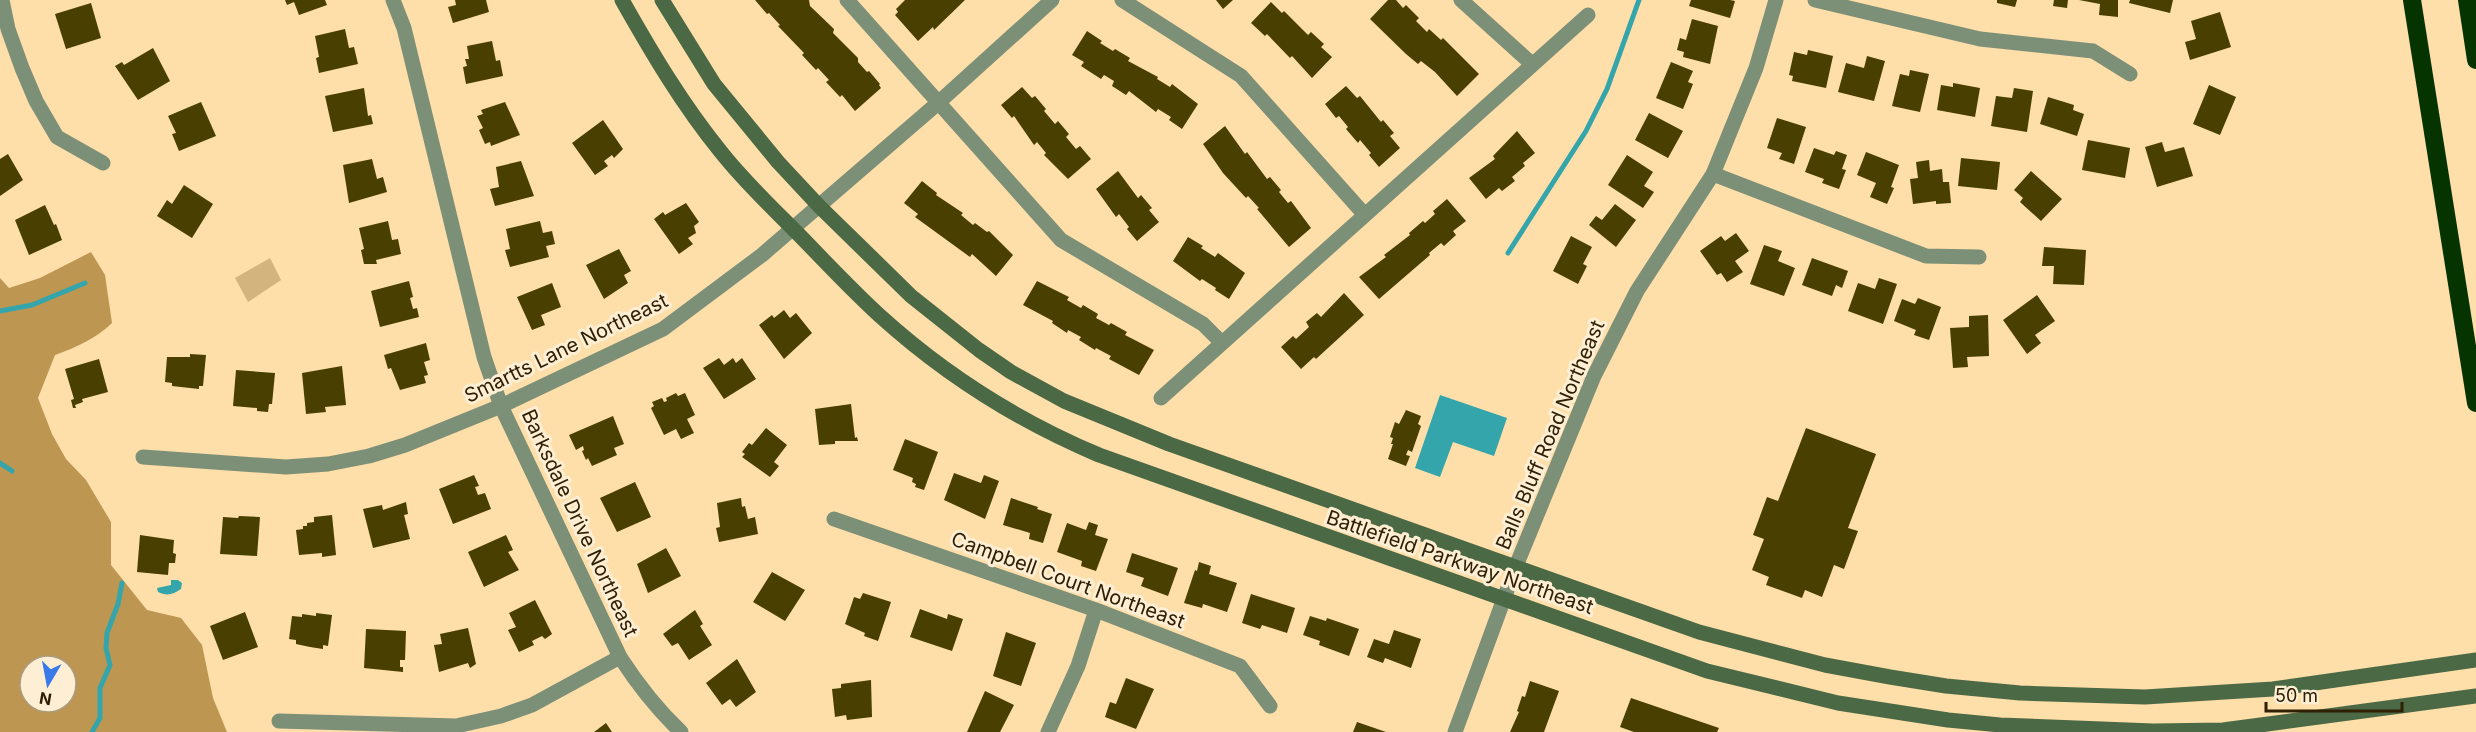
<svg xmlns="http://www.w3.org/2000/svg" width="2476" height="732" viewBox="0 0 2476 732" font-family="Inter,sans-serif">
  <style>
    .green { fill: #d4b47e }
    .forest { fill: #bd9752; fill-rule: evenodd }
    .water { fill: #34a5ab }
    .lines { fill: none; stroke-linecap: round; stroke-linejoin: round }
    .stream { stroke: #34a5ab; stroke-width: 5 }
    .building { fill: #483f00 }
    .street { stroke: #7c9078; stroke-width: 15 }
    .secondary { stroke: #4b6945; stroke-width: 15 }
    .highway { stroke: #053400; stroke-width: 18 }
    .labels { text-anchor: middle; stroke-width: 6; stroke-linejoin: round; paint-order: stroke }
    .street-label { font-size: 20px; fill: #2f2004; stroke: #feeed4 }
  </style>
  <rect width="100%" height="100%" fill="#fedea9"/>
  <path class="green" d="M270 258 281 280 248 302 235 278Z"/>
  <path class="forest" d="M91 252 105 275 112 323C95 339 77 347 55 355L38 398 52 434 66 459 86 480 111 522V565L147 610 181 618 202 645 213 698 227 732H0V278L9 288 40 278ZM30 666H66V702H30Z"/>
  <path class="water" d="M1440 395 1507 418 1494 456 1453 442 1440 477 1415 468Z
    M171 580H178L182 583 181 589C173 595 166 596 158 592L157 588 171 585Z"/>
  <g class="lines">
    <path class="stream" d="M1508 253 1586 131 1607 89 1639 0
      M0 311 32 305 85 283
      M0 463 12 471
      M92 732 100 718V688L110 665 106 648 107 633 118 604 122 583"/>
  </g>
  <path class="building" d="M285 0H325L327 5 299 15 294 2 287 5Z
    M455 0H486L489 12 453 23 448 7 456 5Z
    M755 0H809L810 6 834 29 833 33 858 58V62L867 72 869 71 880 84 879 85 881 88 855 111 842 95 840 97 826 82 829 80 818 68 816 70 802 55 804 53 778 26 780 25 769 13 767 14Z
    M905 0H965L934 30 933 27 918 41 895 15 898 12 896 9Z
    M1216 0H1233L1223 9Z
    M1388 0H1396L1403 8 1406 5 1419 18 1416 21 1427 32 1429 29 1441 40 1443 38 1479 74 1457 96 1435 72 1421 61 1418 64 1406 54 1370 19Z
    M1691 0H1730L1735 1 1730 18 1689 6Z
    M1997 0H2017L2015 7 1997 3Z
    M2054 0H2068L2067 8 2053 6Z
    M2079 0H2118V17L2099 15 2100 4Z
    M2130 0H2173L2170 13 2129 3Z
    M1271 2 1282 13 1284 11 1308 35 1311 32 1324 44 1321 47 1332 57 1312 78 1292 56 1290 58 1267 34 1265 36 1251 23Z
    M91 3 101 38 66 49 55 14Z
    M2220 12 2231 47 2190 60 2185 42 2196 39 2191 21Z
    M1692 19 1718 26 1710 64 1683 57 1684 52 1677 50 1680 38 1686 40Z
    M345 29 349 48 354 47 358 64 319 73 316 58 319 57 315 36Z
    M1087 31 1102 41 1100 43 1113 51 1115 49 1130 58 1128 61 1158 77 1157 79 1170 87 1172 84 1198 104 1182 129 1169 120 1171 117 1158 109 1156 112 1129 91 1126 95 1112 86 1114 81 1104 75 1101 79 1081 66 1084 62 1072 55Z
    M492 41 496 61 500 60 503 76 466 84 463 67 467 66 465 59H469L467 46Z
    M153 48 170 81 138 100 115 66 122 62 124 65Z
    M1808 50 1833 56 1826 88 1792 81 1793 76 1789 75 1794 52 1807 55Z
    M1867 56 1885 61 1874 101 1838 92 1846 63 1864 68Z
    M1671 62 1693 71 1688 82 1693 84 1683 109 1656 98Z
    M1910 70 1929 74 1920 112 1892 106 1900 74 1909 76Z
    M1953 83 1980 88 1975 117 1937 110 1941 85 1953 87Z
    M2209 85 2236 97 2220 135 2193 124Z
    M1346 86 1357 98 1360 96 1381 122 1383 120 1394 133 1390 136 1400 148 1379 167 1369 155 1371 153 1360 140 1358 143 1346 129 1348 127 1339 116 1336 118 1325 104Z
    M1022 87 1032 98 1035 96 1046 109 1044 111 1055 124 1058 121 1069 134 1066 137 1076 149 1080 146 1091 159 1068 179 1044 155 1046 153 1037 142 1034 145 1014 116 1012 118 1001 105Z
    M364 88 368 116 371 115 373 124 333 132 325 96Z
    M2014 88 2033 91 2027 132 1991 126 1996 96 2012 98Z
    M2048 97 2074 105 2073 110 2084 114 2077 136 2040 124Z
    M201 102 216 136 179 151 172 134 176 133 168 116Z
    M505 102 520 135 491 146 490 142 485 144 479 130 483 128 477 116 483 114 481 110Z
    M1649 113 1683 131 1668 158 1635 140Z
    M1777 118 1806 127 1794 164 1779 159 1782 153 1767 148Z
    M603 120 623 149 614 158 612 155 604 161 608 166 595 175 572 143Z
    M1225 126 1245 154 1247 152 1267 179 1270 177 1281 190 1279 192 1288 203 1291 201 1311 228 1289 247 1257 209 1259 208 1248 196 1246 198 1223 173 1203 144Z
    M1517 131 1535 153 1523 163 1525 166 1512 177 1515 181 1502 191 1499 188 1486 199 1469 178 1495 159 1493 156Z
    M2088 140 2130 148 2125 178 2082 170Z
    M2162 142 2165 152 2184 147 2193 176 2157 187 2145 147Z
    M1814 148 1834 155 1836 151 1847 155 1842 169 1846 170 1839 189 1822 183 1824 179 1805 172Z
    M1866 152 1899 165 1891 187 1894 188 1887 204 1870 197 1876 183 1857 175Z
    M8 154 23 180 0 196V159Z
    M1627 155 1653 172 1644 186 1654 192 1643 208 1608 185Z
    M1961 158 2000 162 1997 190 1958 186Z
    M372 159 377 179 383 177 387 192 349 203 343 165Z
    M1929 160 1930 171 1942 169 1943 182H1949L1951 203 1936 204V201L1913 204 1910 179 1918 178 1916 162Z
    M521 161 534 196 495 206 490 189 499 187 496 167Z
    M1118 171 1138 198 1141 195 1152 208 1149 210 1159 222 1137 241 1127 229 1129 227 1119 214 1116 217 1096 189Z
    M2031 171 2062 199 2041 221 2020 202 2023 198 2014 190Z
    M922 181 937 193 936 195 963 213 961 215 973 225 975 223 987 232 989 231 1013 255 996 276 972 254 970 257 915 217 918 214 904 203Z
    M184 185 213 204 192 238 157 216 167 200 172 204Z
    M1447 199 1466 221 1453 231 1456 235 1444 246 1441 243 1429 253 1430 255 1379 299 1359 277 1386 257 1384 255 1410 235 1409 233 1423 221 1425 223 1435 214 1433 211Z
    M686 203 699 222 694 226 696 233 688 238 693 244 679 254 654 219 663 212 665 215Z
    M1615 204 1636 220 1616 247 1589 225 1596 216 1602 220Z
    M45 205 54 225 56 224 62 240 29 255 15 220Z
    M388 221 392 240 398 239 401 254 376 260 377 264H364L361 250 364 249 359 228Z
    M540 221 543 233 552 231 555 244 546 246 549 257 510 267 505 250 510 249 506 229Z
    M1736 233 1749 251 1735 261 1743 272 1727 282 1721 273 1717 275 1700 251 1721 236 1725 241Z
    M1571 236 1592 247 1583 264 1587 266 1578 284 1553 271Z
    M1188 237 1203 246 1201 248 1215 257 1218 253 1245 273 1229 299 1215 290 1216 288 1202 279 1200 281 1173 261Z
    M1764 245 1782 251 1778 261 1795 268 1784 296 1750 284Z
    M2044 247 2086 250 2084 285 2053 284 2054 266H2042Z
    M619 249 631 271 624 275 628 283 604 299 586 265Z
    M1812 258 1848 271 1842 288 1836 285 1832 296 1802 285Z
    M1879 278 1897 284 1883 324 1848 311 1858 283 1875 289Z
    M409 281 413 297 410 298 413 309 417 308 419 317 380 327 371 291Z
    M1037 281 1069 297 1067 300 1081 308 1083 305 1098 314 1096 318 1109 325 1111 323 1127 332 1125 335 1154 350 1139 375 1109 359 1111 356 1096 348 1095 350 1079 340 1081 337 1068 330 1067 333 1052 323 1053 321 1023 305Z
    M552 283 561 307 541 315 545 325 532 330 517 297Z
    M1344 293 1364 315 1316 359 1314 357 1301 369 1281 347 1293 336 1296 339 1309 327 1306 322 1317 313 1321 317Z
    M2037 295 2055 321 2035 335 2041 343 2027 354 2003 320Z
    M1918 298 1941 307 1929 340 1914 335 1916 330 1894 321 1902 299 1915 304Z
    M784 310 790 318 796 313 812 333 784 359 759 325 772 315 774 318Z
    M1988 315 1989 356 1967 357 1968 367 1953 368 1950 328 1969 327V316Z
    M426 343 430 360 424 362 428 375 424 376 426 383 400 390 391 368 388 369 384 355Z
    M190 354 206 355 203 386H199V389L172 386V383L165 382 167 357H190Z
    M719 358 724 365 733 358 736 363 742 358 756 379 724 399 703 368Z
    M99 359 108 392 82 399 83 402 75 405 76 408H73L71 400 74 399 65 369Z
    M342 366 346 405 325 407 326 412 306 414 302 373Z
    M236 370 275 373 272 404H269L268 412 257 411V408L233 406Z
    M676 393 678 396 685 393 695 415 687 419 694 433 681 439 676 429 664 435 651 408 654 406 652 402 662 398 664 402 667 401 666 398Z
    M851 404 855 438 857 437 858 441H835V444L819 445 815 409Z
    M1406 410 1421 416 1418 424 1421 426 1412 452 1408 450 1406 455 1410 456 1406 466 1388 459 1393 444H1391L1393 438 1390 437 1395 422 1399 424Z
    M613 416 624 444 614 448 617 455 592 466 588 458 586 460 582 451 584 450 583 446 576 450 569 435Z
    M766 428 787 445 774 462 779 466 770 477 742 457 745 454 742 452 749 443 752 445Z
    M1806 428 1876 454 1848 528 1858 531 1844 569 1834 565 1822 597 1805 590 1802 598 1766 585 1769 577 1752 570 1764 539 1753 535 1767 497 1778 501Z
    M905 439 938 452 924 490 915 487 916 484 912 482 913 478 893 470Z
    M954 473 981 483 984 475 999 481 985 519 944 500Z
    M474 475 479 486 475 487 478 495 485 493 491 509 453 524 439 489Z
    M635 482 651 517 617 532 600 498Z
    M741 498 742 507 745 506 748 519 755 517 758 534 719 542 716 528 720 527 717 503Z
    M1011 498 1038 507 1037 509 1052 514 1043 543 1029 539 1030 533 1003 525Z
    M406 502 408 514 404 515 410 539 373 548 363 509 382 505 383 510Z
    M332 515 336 555 322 557V553L299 555 296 530 303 529V526H307V523L314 522V517Z
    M239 516 260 517 257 556 220 554 223 517 238 518Z
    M1089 522 1098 525 1095 535 1108 539 1096 571 1081 566 1082 561 1057 552 1067 523 1086 530Z
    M140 535 174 540 173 553 176 554 175 563H169L168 575 137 572Z
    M506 535 513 550 508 552 519 570 484 587 468 552Z
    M666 548 681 576 648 593 637 564Z
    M1132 553 1178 568 1168 596 1141 586 1144 578 1126 572Z
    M1199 562 1211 566 1209 574 1237 583 1227 612 1203 604 1202 608 1184 603 1195 570 1197 571Z
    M772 572 805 590 785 621 753 602Z
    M863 593 891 602 878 641 864 636 865 633 845 624 854 597 860 599Z
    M1251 594 1295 608 1287 633 1262 625 1260 629 1242 623Z
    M535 600 552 634 545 639 542 636 532 641 534 645 519 652 508 630 516 627 509 613Z
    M920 609 947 619 948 614 963 619 952 651 910 637Z
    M695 610 703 624 700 626 712 645 689 660 678 643 672 646 663 634Z
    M245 612 258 647 223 660 210 626Z
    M316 613 332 615 328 646 323 645V649L310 647 296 644V640L289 639 292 616 302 617V614L316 616Z
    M1310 616 1326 621 1327 618 1359 629 1349 656 1319 645 1320 641 1303 635Z
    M468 628 476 664 470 668 468 663 439 672 434 645 442 644 440 634Z
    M366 629 406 631 405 660H400V667H403V672L364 668Z
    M1394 630 1421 639 1411 668 1385 658 1383 663 1367 657 1374 639 1389 644Z
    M1006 632 1036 643 1021 686 993 676Z
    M737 659 756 692 736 707 730 699 722 705 706 683Z
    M1126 678 1154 689 1136 729 1105 717 1110 702 1116 704Z
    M871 680 872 717 847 720 846 715 835 717 832 689 841 688V684Z
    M1530 681 1559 691 1544 732H1510L1519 712 1517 711 1522 696 1525 697Z
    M985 691 1014 705 1000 732H967Z
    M1631 698 1719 728 1717 732H1634L1620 727Z
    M1357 722 1386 732H1353Z
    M606 723 612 732H594Z"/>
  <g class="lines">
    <path class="street" d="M2 0 8 29 22 68 36 101 57 137 103 163
      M393 0 404 28 484 357 501 406 620 657C638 685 657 709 681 732
      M847 0 1061 240 1203 324 1222 343
      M1122 0 1241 76 1364 214
      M1461 0 1532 64
      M1815 0 1980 39 2093 51 2130 74
      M1713 174 1926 256 1979 257
      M1161 398 1588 15
      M143 457 286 467 328 464 369 456 405 445 501 406 663 329 762 255 938 103 1052 0
      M834 519 1096 610 1240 666 1270 706
      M279 721 456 726 501 716 532 705 620 657
      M1048 732 1078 666 1096 610
      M1455 732 1516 566 1594 376 1637 291 1713 174 1756 68 1776 0"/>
    <path class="secondary" d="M622 0C652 53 682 104 721 152 747 185 779 214 808 244 831 268 854 292 879 315 944 374 1018 421 1099 455L1707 671 1838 703 1948 720 2000 725 2153 731 2223 730 2476 696
      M662 0 714 84 778 162 819 206 911 296 979 350 1011 372 1064 401 1169 444 1699 632 1825 665 1890 677 1946 686 2020 693 2145 697 2273 689 2476 660"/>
    <path class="highway" d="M2412 0 2476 403
      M2467 0 2476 60"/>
  </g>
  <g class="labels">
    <g class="street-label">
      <text transform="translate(566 348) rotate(-26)" y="7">Smartts Lane Northeast</text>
      <text transform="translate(1550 435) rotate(-67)" y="7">Balls Bluff Road Northeast</text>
      <text transform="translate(580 523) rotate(65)" y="7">Barksdale Drive Northeast</text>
      <text transform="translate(1460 562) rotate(19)" y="7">Battlefield Parkway Northeast</text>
      <text transform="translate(1068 580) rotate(20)" y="7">Campbell Court Northeast</text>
    </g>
  </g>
  <g transform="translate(48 684) rotate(190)"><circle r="28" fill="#feeed4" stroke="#ab9c81" stroke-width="1.5"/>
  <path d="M0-4.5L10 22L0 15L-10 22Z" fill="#3a7ae8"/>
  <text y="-9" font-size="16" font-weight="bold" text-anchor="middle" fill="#2f2004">N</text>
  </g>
  <path d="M2266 702v9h136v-9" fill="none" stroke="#2f2004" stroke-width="3"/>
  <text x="2275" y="702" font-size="18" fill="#2f2004" stroke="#feeed4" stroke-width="4.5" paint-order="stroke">50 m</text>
</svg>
